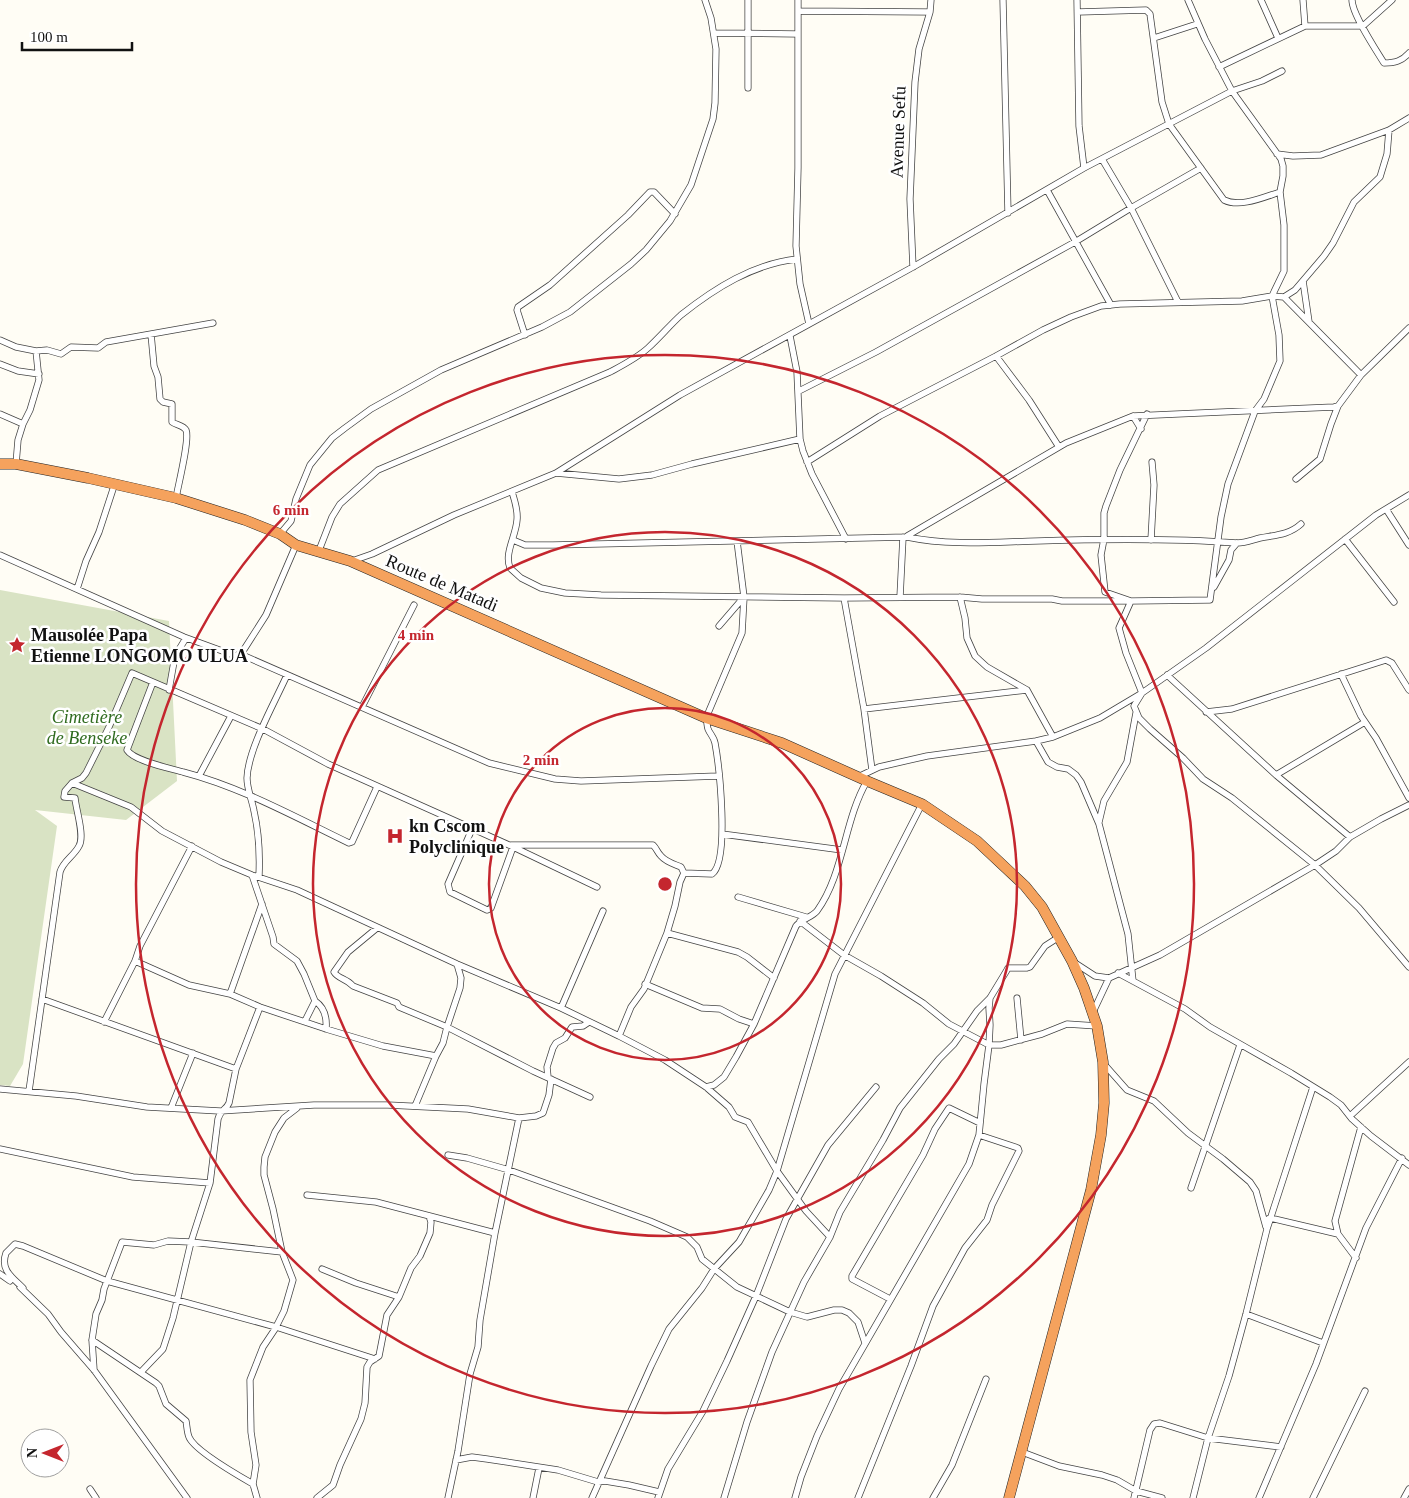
<svg xmlns="http://www.w3.org/2000/svg" width="1409" height="1498" viewBox="0 0 1409 1498" font-family="'Times New Roman',serif">
  <style>
    .cemetery { fill: #d9e3c4 }
    .lines { fill: none; stroke-linecap: round; stroke-linejoin: round }
    .street-casing { stroke: #444; stroke-width: 7 }
    .highway-casing { stroke: #222; stroke-width: 11 }
    .street { stroke: #fff; stroke-width: 5.5 }
    .highway { stroke: #f5a25d; stroke-width: 10 }
    .ring { fill: none; stroke: #c4262e; stroke-width: 2.5 }
    .labels { text-anchor: middle; stroke-width: 5; stroke-linejoin: round; paint-order: stroke }
    .street-label { font-size: 18px; fill: #111; stroke: #fff }
    .poi-label { font-size: 18px; font-weight: bold; fill: #111; stroke: #fff; text-anchor: start }
    .park-label { font-size: 18px; font-style: italic; fill: #2f6b1f; stroke: #fff }
    .centre { fill: #c4262e; stroke: #fff; stroke-width: 2.5 }
    .ring-label { font-size: 15px; text-anchor: middle; font-weight: bold; fill: #c4262e; stroke: #fff; stroke-width: 5; stroke-linejoin: round; paint-order: stroke }
  </style>
  <rect width="100%" height="100%" fill="#fffdf5"/>
  <path class="cemetery" d="M0 590 169 621 177 781 126 820 35 810 57 826 23 1064 10 1086 0 1085Z"/>
  <g class="lines">
    <g class="street-casing">
      <path id="street" d="M748 0V88
        M798 0V168L796 246 800 284 809 324
        M1003 0 1008 213
        M1077 0 1079 126 1084 168
        M1261 0 1278 38
        M1303 0 1305 26
        M1352 0C1352 14 1376 50 1384 63 1395 63 1402 61 1409 53
        M798 11 930 12
        M1078 12 1146 10 1150 14 1162 102 1169 124 1224 200C1240 208 1264 197 1280 192
        M714 33 797 34
        M1154 38 1197 24
        M1219 67 1305 26H1363L1392 0
        M1277 154 1293 156 1321 155 1389 130 1409 118
        M1102 159 1131 208 1178 302
        M1047 190 1111 305
        M913 267 910 199 915 82 919 49 930 12 931 0
        M1303 281 1309 322
        M1284 297 1295 290 1324 256 1333 243 1354 202 1380 177 1387 154 1389 130
        M151 334 154 366 158 377 160 399 163 402 172 404V422C176 425 183 425 186 430 190 439 178 486 176 498
        M525 335 517 310 518 307 550 285 628 215 650 192H654L675 214
        M790 336 797 372 800 439 803 451 812 474 846 539
        M0 340 16 347 36 351 39 380 30 410 23 424 18 440 16 464
        M36 351 47 350 61 354 71 347 98 348 106 342 213 323
        M996 356 1029 400 1059 447
        M0 364 18 371 39 374
        M799 391 876 352 1075 242 1131 208 1201 168
        M0 414 23 424
        M1147 414 1120 470 1106 506 1104 513V539L1101 555 1105 592 1131 601 1210 600 1221 517 1228 484 1255 411 1264 399 1280 361 1279 335 1272 296 1284 271V225L1280 192 1283 176V166L1281 159 1232 91 1205 39 1188 0
        M1133 416 1141 429
        M807 462 880 416 996 356 1043 330 1071 317 1101 306 1120 304 1242 301 1272 296 1284 297 1361 375
        M556 473 619 479 652 475 692 464 800 439
        M1296 479 1320 459 1331 424 1338 406
        M512 492C515 501 518 511 517 520 516 536 504 553 510 568L521 578 541 588 565 593 601 595 844 598 960 597 982 599H1052L1062 601H1131L1119 628 1126 653 1142 693 1134 706 1139 718 1150 729 1183 758 1203 779 1232 798 1315 865 1359 908 1409 967
        M1386 509 1409 545
        M280 534 291 521 296 499 310 465 332 438 345 428 371 409 441 370 542 327 570 312 631 264 646 250 670 221 691 185 713 119 715 103 716 49 711 18 705 0
        M907 536 1066 443 1133 416 1334 407 1338 406 1361 375 1409 328
        M1345 539 1394 602
        M513 540 525 545H553L907 537C950 546 994 542 1037 541 1103 539 1171 538 1237 543 1245 543 1252 540 1260 538 1275 535 1289 535 1301 524
        M1151 540 1154 485 1152 462
        M318 553 332 517 340 504 378 470 610 372C623 365 637 358 648 348 660 337 670 325 681 315 715 288 753 264 797 259
        M0 555 184 637 236 656 243 651 266 615 296 545
        M352 561 372 554 454 515 556 473 680 395 913 267 1084 168 1232 91 1262 81 1282 71
        M1214 587 1229 560 1231 550 1237 543
        M77 589 86 561 99 532 115 483
        M900 597 903 537
        M960 597 965 618 967 638 975 656 987 667 1027 690 1053 737
        M844 598 864 709 872 770
        M719 626 744 597
        M240 654 489 763 555 779 581 781 718 776
        M1341 674 1361 716 1376 738 1409 798
        M1167 675 1276 775 1350 837
        M153 682 127 750C134 761 169 768 183 772 241 787 295 817 349 843L352 842 377 787
        M169 690 175 656 186 638
        M362 707 414 605
        M864 709 1027 690
        M1206 712 1232 709 1386 660 1392 663 1409 690
        M1036 741 1048 762 1057 767 1068 769 1076 775 1081 782 1099 824 1128 934 1133 981
        M1276 775 1365 722
        M199 776 231 716
        M858 777 879 767 927 756 1036 741 1053 737 1100 718 1142 693 1206 648 1376 515 1409 495
        M1099 822 1104 801 1127 762 1136 713
        M472 829 448 884 450 892 487 910 491 908 513 847
        M722 834 842 850
        M511 845H653C657 849 657 852 661 856 666 862 674 864 681 867L684 873
        M252 875 273 937 274 944 297 961 304 974 315 1001C324 1007 327 1018 326 1029
        M259 876C260 854 259 833 254 811 252 800 247 789 247 778 248 749 275 702 287 675
        M597 887 509 845 328 764 263 729 132 673 109 727 86 773 82 778 72 783 131 807 162 831 221 862 252 875 297 890 457 964 561 1008 619 1036 665 1060 706 1087 729 1107 735 1117 748 1122 777 1171 806 1211 830 1237
        M738 897 806 917
        M800 921 844 955 881 976 923 1003 949 1024 989 1045H1001L1042 1034 1067 1024 1097 1026
        M377 928 348 952 334 972C338 979 346 978 353 986L397 1003 399 1007 447 1027 533 1071 590 1097
        M667 933 738 952 747 957 774 978
        M135 961 189 985 230 994 260 1007 326 1029 383 1046 436 1056
        M1075 963 1095 976 1109 978 1160 955 1315 865 1336 851 1350 837 1381 819 1409 805
        M1118 973 1185 1009 1210 1027 1291 1073 1330 1097 1341 1105 1352 1119 1371 1136 1409 1165
        M645 984 702 1008 720 1009 739 1019 754 1024
        M230 994 262 904
        M1017 998 1021 1040
        M42 999 236 1069
        M561 1008 603 911
        M1093 1012 1109 978
        M305 1021 315 1001
        M104 1022 135 961 140 946 192 846
        M619 1036 631 1007 644 989 667 933 675 906 680 882 684 873 712 874C730 861 719 765 715 743 714 737 710 734 708 729 707 726 707 721 706 718L742 633 744 597 737 541
        M1104 1064 1127 1090 1154 1101 1188 1133 1223 1159 1250 1182 1256 1191 1266 1227
        M548 1077 547 1067 553 1048 556 1043 565 1038 572 1027 583 1026 589 1022
        M706 1087 714 1085 724 1077 736 1057 754 1024 796 926C802 919 812 917 817 911 844 874 844 820 867 781
        M0 1089 76 1096 147 1107 220 1111 314 1105H388L468 1109 519 1118 536 1116 543 1113 549 1095 551 1079
        M29 1091 60 872C63 861 74 856 79 846 85 836 76 810 75 798L64 797 65 791 72 783
        M415 1106 436 1056 443 1043 447 1027 460 988 461 978 457 964
        M171 1108 193 1053
        M1350 1116 1409 1062
        M0 1149 133 1177 210 1183
        M448 1155 467 1158 509 1170 650 1221 687 1237 697 1247 702 1259 737 1287 790 1312 807 1317 834 1310H842L849 1313 858 1322 865 1343
        M1191 1188 1240 1045
        M307 1195 376 1202 495 1233
        M1268 1219 1270 1218 1338 1234
        M1356 1258 1338 1234 1335 1221 1361 1127
        M322 1269 356 1283 399 1297
        M0 1274 10 1281
        M20 1287 48 1314 61 1332 94 1370 187 1498
        M23 1288C12 1277 0 1270 6 1253L15 1244 23 1246 107 1281 276 1327 375 1359
        M890 1299 852 1279V1276L923 1155 935 1129 949 1108 980 1123
        M1246 1314 1323 1343
        M92 1340 156 1383 159 1386 166 1404 186 1421C187 1426 187 1432 189 1437 194 1450 239 1476 253 1484
        M94 1370 92 1340 96 1314 102 1300 104 1289 122 1242 154 1245 168 1241 191 1242 282 1252
        M141 1372 163 1349 173 1318 191 1242 210 1183 218 1119C221 1109 226 1110 229 1103L236 1069 260 1007
        M1022 1452 1059 1466 1102 1475 1117 1480 1136 1491 1162 1498
        M456 1460 472 1457 487 1459 558 1470 598 1482 605 1481 629 1485 659 1492
        M90 1489 96 1498
        M257 1498 253 1484 256 1465 251 1432 250 1380 263 1347 275 1329 284 1311 293 1280 282 1252 273 1209 264 1175V1167L265 1157 275 1132 284 1118 297 1108
        M317 1498 333 1485 340 1465 361 1419 365 1403 367 1367 370 1362 379 1356 387 1315 399 1297 411 1268 420 1256 430 1233 431 1222 429 1216
        M448 1498 458 1451 470 1374 478 1347 480 1320 495 1233 519 1118
        M533 1498 539 1468
        M592 1498 651 1366 669 1329 702 1288 714 1269 739 1242 769 1190 777 1171 835 974 922 804
        M658 1498 668 1469 703 1411 727 1361 756 1296 786 1219 828 1145 876 1087
        M724 1498 747 1422 772 1352 804 1282 830 1237 840 1212 883 1140 900 1108 939 1059 954 1044 977 1011 990 998 1007 970 1008 968H1027L1030 967 1045 946 1059 937
        M795 1498 801 1477 817 1436 839 1389 969 1164 979 1135 984 1084 989 1045 990 1025 989 1008 990 998
        M858 1498 911 1366 933 1306 965 1248 987 1220 992 1205 1019 1151 1018 1148 979 1135
        M933 1498 952 1465 986 1379
        M1134 1498 1150 1430 1154 1424 1160 1423 1208 1438 1281 1447
        M1193 1498 1208 1438 1229 1376 1246 1314 1267 1229 1313 1087
        M1259 1498 1316 1364 1366 1228 1402 1158
        M1313 1498 1365 1391
        M1404 1498 1409 1489"/>
    </g>
    <g class="highway-casing">
      <path id="highway" d="M0 464H16L88 478 176 498 245 520 280 534 296 545 350 561 706 718 782 743 867 781 922 804 977 841 1025 886 1042 907 1072 961 1084 988 1097 1026 1103 1062 1104 1103 1101 1135 1091 1190 1009 1498"/>
    </g>
    <use href="#street" class="street"/>
    <use href="#highway" class="highway"/>
  </g>
  <g class="ring">
    <circle cx="665" cy="884" r="176"/>
    <circle cx="665" cy="884" r="352"/>
    <circle cx="665" cy="884" r="529"/>
  </g>
  <defs>
    <g id="sight-bare" transform="scale(1.35)"><path d="M0-6L1.8-2.2L6-1.7L2.9 1.2L3.7 5.4L0 3.3L-3.7 5.4L-2.9 1.2L-6-1.7L-1.8-2.2Z" fill="#c4262e" stroke="#fff" stroke-width="2.5" paint-order="stroke"/></g>
    <g id="hospital-bare" transform="scale(1.35)"><path d="M-5-5h3v3.5h4V-5h3V5h-3V1.5h-4V5h-3Z" fill="#c4262e" stroke="#fff" stroke-width="2.5" paint-order="stroke"/></g>
  </defs>
  <g fill-rule="evenodd">
    <use href="#sight-bare" x="17" y="645"/>
    <use href="#hospital-bare" x="395" y="836"/>
  </g>
  <g class="labels">
    <g class="street-label">
      <text transform="translate(898 132) rotate(-88)" y="6">Avenue Sefu</text>
      <text transform="translate(442 583) rotate(23)" y="6">Route de Matadi</text>
    </g>
    <g class="poi-label">
      <text x="31" y="641">Mausolée Papa<tspan x="31" dy="21">Etienne LONGOMO ULUA</tspan></text>
      <text x="409" y="832">kn Cscom<tspan x="409" dy="21">Polyclinique</tspan></text>
    </g>
    <g class="park-label">
      <text x="87" y="723">Cimetière<tspan x="87" dy="21">de Benseke</tspan></text>
    </g>
  </g>
  <circle cx="665" cy="884" r="8" class="centre"/>
  <g class="ring-label">
    <text x="291" y="515">6 min</text>
    <text x="416" y="640">4 min</text>
    <text x="541" y="765">2 min</text>
  </g>
  <g transform="translate(45 1453) rotate(270)"><circle r="24" fill="#ffffff" stroke="#a0a0a0"/>
  <path d="M0-4L9 19L0 12L-9 19Z" fill="#c4262e"/>
  <text y="-8" font-size="14" font-weight="bold" text-anchor="middle" fill="#111111">N</text>
  </g>
  <path d="M22 42v8h110v-8" fill="none" stroke="#111111" stroke-width="2.5"/>
  <text x="30" y="42" font-size="15" fill="#111111" stroke="#ffffff" stroke-width="4" paint-order="stroke">100 m</text>
</svg>
